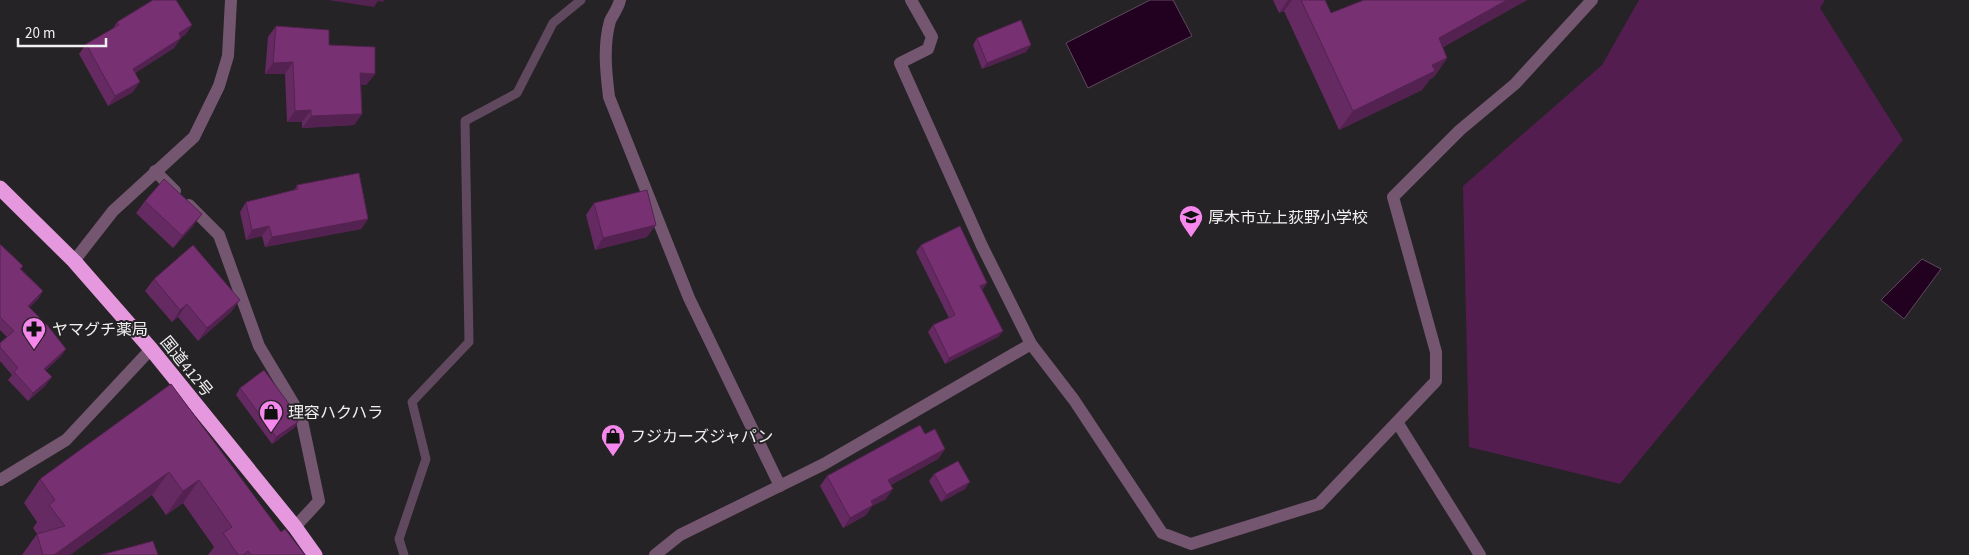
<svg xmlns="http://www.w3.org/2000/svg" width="1969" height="555" viewBox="0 0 1969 555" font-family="'Source Sans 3','Noto Sans JP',sans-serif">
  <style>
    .green { fill: #531d4f }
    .water { fill: #220120; stroke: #60495f }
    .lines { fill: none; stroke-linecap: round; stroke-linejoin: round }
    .stream { stroke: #60495f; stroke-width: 9 }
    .street { stroke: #755671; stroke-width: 12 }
    .highway { stroke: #e698de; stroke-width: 15 }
    .wall { fill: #662a62 }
    .shaded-wall { fill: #532250 }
    .building { fill: #773172; stroke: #532250 }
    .labels { text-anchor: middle; stroke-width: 4; stroke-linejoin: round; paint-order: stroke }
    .poi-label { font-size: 16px; fill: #f1f0f1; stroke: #252325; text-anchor: start }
    .street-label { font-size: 16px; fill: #f1f0f1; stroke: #252325 }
  </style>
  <rect width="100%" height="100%" fill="#252325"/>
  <path class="green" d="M1639 0H1825L1820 8 1903 140 1620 484 1469 447 1463 186 1602 65Z"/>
  <path class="water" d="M1150 0H1173L1192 36 1088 88 1066 43Z
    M1922 259 1941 269 1904 319 1881 300Z"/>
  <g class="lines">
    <path class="stream" d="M404 555 399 539 426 459 412 402 469 342 465 121 517 93 553 23 581 0"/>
    <path class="street" d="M620 0C618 9 613 14 610 21 603 46 606 72 609 97L689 298 780 486
      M155 171 175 191
      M189 205 219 235 259 346 301 416 319 501 295 527
      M74 261 113 211 194 137 219 86 228 56 231 0
      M1031 344 1074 400 1162 533 1191 544 1319 504 1436 381V352L1393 197 1460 130 1515 84 1592 0
      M1397 422 1480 555
      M0 480 66 440 151 349
      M655 555 680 535 824 464 1031 344 982 246 900 63 928 49 932 37 911 0"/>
    <path class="highway" d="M0 188 74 261 151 349 295 527 315 555"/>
  </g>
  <path class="wall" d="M1273 0H1325L1331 13 1364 0H1527L1443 47 1447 58 1434 77 1430 79 1422 90 1339 130 1284 11 1279 13Z
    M117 22 192 25 185 35 181 37 174 48 135 73 133 92 108 106 79 54 86 44 112 30Z
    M276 26 329 45 375 74 366 85H361L362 114 354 125 302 128V122H287L285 74H265L268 37Z
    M977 38 1031 45 1026 52 982 69 973 45Z
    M297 185 368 219 361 229 265 247 262 236 246 240 240 212 246 202 294 191Z
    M145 201 193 226 173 248 136 213Z
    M594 203 647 237 595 250 586 215Z
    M0 244 23 266 21 269 43 291 38 299 29 307 66 349 60 357 46 370V385L28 401 8 380 12 375 0 361V343L7 337 0 330Z
    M921 245 987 283 982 290 1003 331 998 337 945 364 928 332 933 325 949 318 916 252Z
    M154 279 231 312 198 341 178 317 172 322 145 291Z
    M171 384 281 532 305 555H208L214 547 183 503 166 515 152 495 70 555H22L37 534 33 528 37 522 24 503 40 479Z
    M240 388 298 422 294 428 272 444 236 395Z
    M925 434 945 449 938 459 891 485 886 499 872 506 866 515 843 528 820 486 827 476Z
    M934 474 965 489 941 502 929 481Z"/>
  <path class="shaded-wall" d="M328 0H384L383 2 378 1 374 7Z
    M1288 0H1292L1284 11 1279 13Z
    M1507 0H1527L1426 57 1439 38Z
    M192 25 185 35 172 43 179 33Z
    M181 38 174 48 126 79 133 69Z
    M1031 45 1026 52 982 69 987 63Z
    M1447 58 1434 77 1430 79 1422 90 1339 130 1353 111 1432 65Z
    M293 62 285 74H265L273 63Z
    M360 73 375 74 366 85H352Z
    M140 82 133 92 108 106 115 96Z
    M311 110 302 122H287L295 111Z
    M362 114 354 125 302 128 311 116Z
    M202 214 193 226 173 248 182 236Z
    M368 219 361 229 265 247 272 237Z
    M656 225 647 237 595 250 603 238Z
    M269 226 262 236 246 240 252 230Z
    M987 283 983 289 976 293 980 286Z
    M43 291 38 299 23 314 28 306Z
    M240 300 231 312 198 341 207 328Z
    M187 304 178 317 172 322 180 310Z
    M1003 331 998 337 945 364 949 358Z
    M66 349 60 357 39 377 44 369Z
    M52 377 46 385 28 401 33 393Z
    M298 422 294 428 272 444 276 437Z
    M945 449 938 459 881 490 888 480Z
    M169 472 152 495 70 555H54Z
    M199 480 183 503 166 515 183 491Z
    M970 482 965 489 941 502 946 495Z
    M893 489 886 499 872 506 866 515 843 528 850 518 871 501Z"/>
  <path class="building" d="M153 0H176L192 25 179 33 181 38 133 69 140 82 115 96 86 44 119 25 117 22Z
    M1301 0H1325L1331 13 1364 0H1507L1439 38 1447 58 1432 65 1435 71 1353 111Z
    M1021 20 1031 45 987 63 977 38Z
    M276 26 329 30V45L375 47V74L360 73 362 114 311 116V110L295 111 293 62 273 63Z
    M359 173 368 219 272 237 269 226 252 230 246 202 298 189 297 185Z
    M164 179 202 214 182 236 145 201Z
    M647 190 656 225 603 238 594 203Z
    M960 226 987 283 980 286 1003 331 949 358 933 325 955 315 921 245Z
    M0 244 23 266 20 269 43 291 28 306 48 326 66 349 44 369 52 377 33 393 14 372 18 368 0 347V343L14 331 0 317Z
    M193 245 240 300 207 328 187 304 180 310 154 279Z
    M264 370 292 408 290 409 298 422 276 437 240 388Z
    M171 384 281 532 285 529 305 555H251L248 551 243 555H238L223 533 232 527 199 480 183 491 169 472 54 555H43L37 534 65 526 49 505 55 500 40 479Z
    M920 425 925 434 935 429 945 449 888 480 893 489 871 501 873 505 850 518 827 476Z
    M958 461 970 482 946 495 934 474Z
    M153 541 158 555H101Z"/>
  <defs>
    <g id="school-pin" transform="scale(1.25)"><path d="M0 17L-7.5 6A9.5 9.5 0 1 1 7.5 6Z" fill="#f688ed" stroke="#252325"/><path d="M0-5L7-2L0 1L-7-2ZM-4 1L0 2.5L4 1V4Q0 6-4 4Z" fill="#111"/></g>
    <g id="pharmacy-pin" transform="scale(1.25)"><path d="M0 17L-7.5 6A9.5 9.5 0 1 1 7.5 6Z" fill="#f688ed" stroke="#252325"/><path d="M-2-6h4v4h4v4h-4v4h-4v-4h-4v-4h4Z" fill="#111"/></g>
    <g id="shop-pin" transform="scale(1.25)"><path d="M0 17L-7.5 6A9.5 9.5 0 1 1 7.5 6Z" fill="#f688ed" stroke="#252325"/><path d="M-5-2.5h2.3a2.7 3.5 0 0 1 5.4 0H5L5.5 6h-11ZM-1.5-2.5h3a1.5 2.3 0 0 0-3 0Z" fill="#111"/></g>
  </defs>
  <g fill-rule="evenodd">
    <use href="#school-pin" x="1191" y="217"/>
    <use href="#pharmacy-pin" x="34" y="329"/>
    <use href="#shop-pin" x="271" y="412"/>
    <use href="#shop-pin" x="613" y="436"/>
  </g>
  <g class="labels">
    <g class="poi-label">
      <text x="1208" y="223">厚木市立上荻野小学校</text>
      <text x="52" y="335">ヤマグチ薬局</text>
      <text x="288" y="418">理容ハクハラ</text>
      <text x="630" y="442">フジカーズジャパン</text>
    </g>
    <g class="street-label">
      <text transform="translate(187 366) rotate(51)" y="6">国道412号</text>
    </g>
  </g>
  <path d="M18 38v8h88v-8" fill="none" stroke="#f1f0f1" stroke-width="2.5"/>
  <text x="25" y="38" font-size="15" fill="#f1f0f1" stroke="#252325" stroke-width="4" paint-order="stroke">20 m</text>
</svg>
